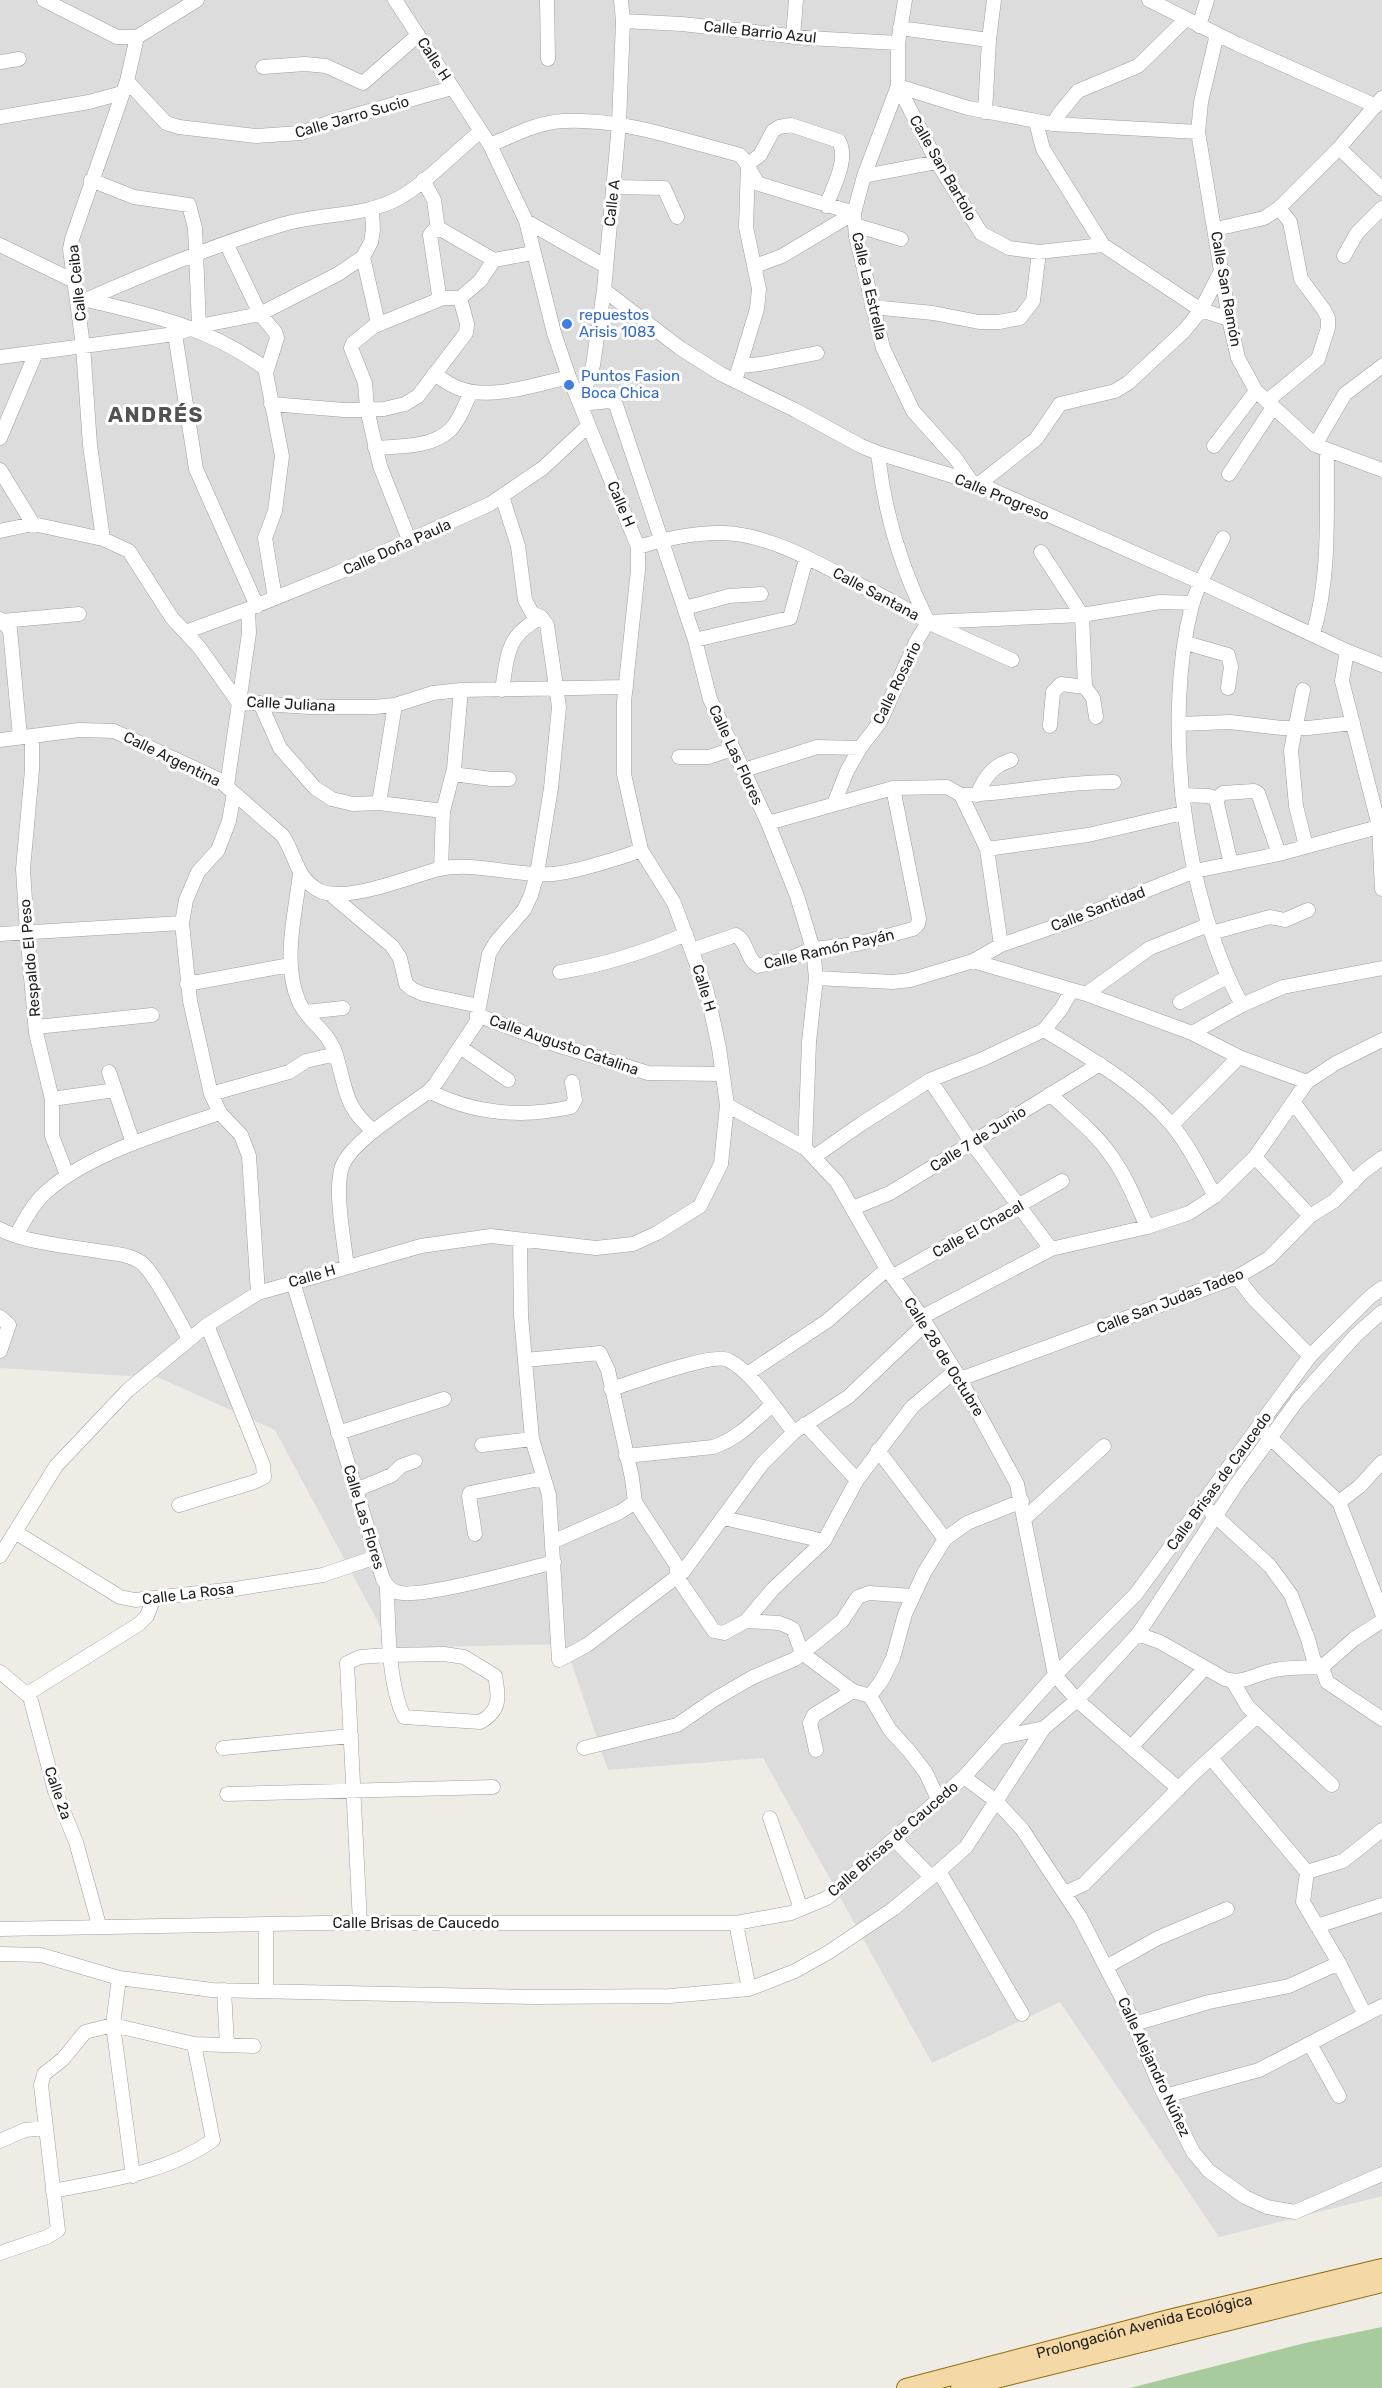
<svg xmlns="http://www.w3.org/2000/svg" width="1382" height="2388" viewBox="0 0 1382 2388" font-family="Rubik,sans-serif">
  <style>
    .residential { fill: #dcdcdc }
    .forest { fill: #a7cb9d }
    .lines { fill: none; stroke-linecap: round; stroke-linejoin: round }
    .minor-casing { stroke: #a0a0a0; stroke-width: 15 }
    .major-casing { stroke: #8d6c0c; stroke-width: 20 }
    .minor { stroke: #fff; stroke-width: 14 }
    .major { stroke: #f4d8a5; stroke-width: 18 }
    .shop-dot { fill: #3f7fe0; stroke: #fff; stroke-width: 2 }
    .labels { text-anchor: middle; stroke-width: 6; stroke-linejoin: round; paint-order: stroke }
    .street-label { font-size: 15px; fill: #1f1f1f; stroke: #fff }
    .shop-label { font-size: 15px; fill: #366cbe; stroke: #fff; text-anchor: start }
    .district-label { font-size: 21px; font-weight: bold; letter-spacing: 1.5px; fill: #525252; stroke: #fff }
  </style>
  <rect width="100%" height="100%" fill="#efece5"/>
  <path class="residential" d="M0 0H1382V2196L1219 2237 1060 2002 932 2063 763 1758 608 1770 565 1644 392 1648 275 1430 160 1378 0 1368Z"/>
  <path class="forest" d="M1382 2327V2388H1130L1305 2343Z"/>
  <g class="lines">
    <g class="minor-casing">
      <path id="minor" d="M44 0 117 37H137L197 0
        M547 0 548 59
        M621 0 623 21 619 124 604 290 593 365 580 404 610 401 616 405 695 640 710 699 768 823 797 896 813 949 816 978 809 1042 805 1148
        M905 0 898 43V86L864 176 854 213 856 236 883 348 913 411 956 459 971 481
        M1149 0 1237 44 1376 106
        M623 21 682 24 808 38 898 43
        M1199 26 1207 0
        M900 28 989 40
        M1217 34 1201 102 1198 132 1229 319 1238 358 1256 391 1315 445 1382 470
        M793 37 796 0
        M0 62 19 59
        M263 67 305 64 326 66 363 83 418 35
        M127 81 166 123 179 127 256 136 301 133 330 122 452 88
        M898 86 968 108 1053 124 1198 132
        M898 86 937 162 981 233 1009 248 1039 252 1103 245
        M985 112 989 40 994 0
        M0 117 89 102 122 93
        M1036 122 1043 149 1103 245 1201 310 1229 319
        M1053 124 1059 114 1078 91 1138 66 1186 19
        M490 145C514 135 538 122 564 121 623 118 684 141 740 155 749 164 751 175 759 184L854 213
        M1339 148 1382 189
        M864 176 937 162
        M91 180 134 197 189 205 195 228 199 326
        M423 180 434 200 438 230
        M614 187 664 188 677 217
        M526 221 605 266
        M855 225 901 239
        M1216 229 1264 218 1279 208 1339 148 1382 98
        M226 243 260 314 275 332 277 338 266 373 282 456 275 511 265 538 275 598
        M0 245 74 281
        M1344 256 1357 233 1382 208
        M363 257 378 323 353 343 351 348 365 383 367 409 380 466 410 542
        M755 266 782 256 854 213
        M604 290 680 348 721 374 795 410 861 446 878 453 979 484 1202 583 1347 651 1382 665
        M443 298 439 295 430 235 433 231 442 230 494 260
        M87 300C156 316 208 327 266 369
        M79 303C146 273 213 245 284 224 322 213 364 217 399 198 426 183 456 151 481 131
        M872 307 933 313 979 322H999L1020 318 1033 301 1039 252
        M377 325 443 298H460L480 281 494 260 533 253
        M175 334 196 469 257 606
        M0 357 175 334 199 326 260 314 338 274 363 257 371 242 373 230 372 210
        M740 366 761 364 817 353
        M434 374C442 379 450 385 458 388 489 401 538 384 569 377
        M735 381 757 309 759 289 746 227 748 164 760 155 773 131 779 127 791 125 839 141C849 160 833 187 826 206
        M1267 401 1318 359 1328 328V318L1324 310 1301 279 1290 222 1279 208
        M271 404 344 410 384 409 405 404 418 396 466 333 467 324 460 298
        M0 438 36 353
        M1315 445 1345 394 1382 366
        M1214 446 1256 391
        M375 448C400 446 432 448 451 429 460 420 465 404 471 392
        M0 470 33 524
        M1229 474 1273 407
        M979 484 1036 439 1060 404 1115 391 1128 383 1184 331 1201 310 1222 269
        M0 531 33 524 103 539 129 551 172 618 199 647 238 702 309 707H374L395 705 433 693 461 690 626 687
        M1223 538C1213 559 1198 583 1192 605 1162 722 1184 899 1242 1005
        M103 539 90 445 83 346 70 249 72 239 127 81 137 37
        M638 547C663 539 697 532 723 533 769 534 820 564 860 585 883 596 906 608 928 622L1082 615 1160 602 1193 603
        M1041 552 1082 615 1085 687
        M685 608 729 596 761 594
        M0 619 10 630 20 737
        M2 621 79 614
        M932 624 1012 660
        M185 632 248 609 337 573 490 504 543 468 588 426
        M1313 634C1331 575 1326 512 1327 451
        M695 640 790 618 806 559
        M1186 643 1228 655 1231 667 1228 688
        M1347 651 1342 681 1379 826 1382 889
        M502 690C505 673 506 648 518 635 524 627 533 622 541 617
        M1303 690 1291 750 1296 806 1306 846
        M260 703 280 748 315 788 332 799 353 804 379 803 443 811
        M1179 724 1230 722 1282 728H1308L1353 723
        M1050 726 1053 692 1061 684 1085 687 1093 698 1096 717
        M32 736V770L23 869 27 932 36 1033 52 1099V1136L67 1175
        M0 740 79 730 114 731 218 779 283 836C296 856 296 879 320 891 347 903 411 876 439 869 475 861 517 877 553 874 574 872 621 858 641 850
        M679 757H709L732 749
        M744 770 817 747 860 748
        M453 774 491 779H509
        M227 786 249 633 248 609
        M234 793 229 821 218 850 198 872 186 900 182 923 190 1001 211 1094 220 1113 241 1135 249 1156 258 1293
        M961 795C1012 794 1063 781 1114 782
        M977 795C985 777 992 766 1011 760
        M1182 795 1209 796 1216 799
        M1216 799 1223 793 1254 791 1258 793 1279 854
        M1216 799 1231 864
        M379 803 395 705
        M834 804 847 771 860 748 880 722 916 642 928 622C902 570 884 511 878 453
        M768 823 893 788 947 787 961 795 987 849 1001 945
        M987 849 1088 835 1183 813
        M441 869 443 811 454 769 461 690
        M300 874C295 915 282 964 299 1002 308 1022 329 1031 336 1055 346 1087 344 1108 374 1131
        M330 894 392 946 400 958 406 984 412 989 423 994 479 1006
        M1211 933 1270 917 1285 920 1308 910
        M0 934 182 923
        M692 950 736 935C748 942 746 959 758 966L788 959 813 949 857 944 913 929 918 924 919 919 893 788
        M973 961 1086 994 1192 1033 1239 1057 1307 1082
        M560 972C604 965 645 952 686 934
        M816 978 893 982 910 980 973 961 1001 945 1070 921 1195 871 1279 854 1382 826
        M187 984 290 965
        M1086 994 1150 948 1208 925
        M1180 1002 1227 977
        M306 1012 343 1008
        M477 1015 554 1044 648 1073 722 1074
        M36 1027 152 1015
        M1044 1030C1088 1057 1137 1084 1171 1124 1189 1145 1201 1171 1215 1196
        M1192 1033 1242 1005 1283 987 1382 968
        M460 1047 508 1080
        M109 1072 133 1143
        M930 1080 972 1143 1051 1249
        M429 1091C473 1114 523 1118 571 1107L575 1100 572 1082
        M211 1094 289 1072 306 1061 336 1054
        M1050 1094C1071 1114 1096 1133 1112 1157 1127 1178 1137 1204 1147 1227
        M52 1099 115 1090
        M1294 1103 1353 1183
        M727 1105 805 1148 837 1182 887 1269 922 1317 960 1379 1017 1484 1055 1675 1077 1700 1179 1789
        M1172 1125 1239 1057
        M814 1157 861 1124 930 1080 983 1059 1044 1030 1061 1009 1072 990
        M1255 1157 1310 1216
        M853 1208 890 1193 1100 1064
        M0 1229C25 1243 75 1247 104 1252 116 1254 133 1255 143 1264 158 1279 178 1319 189 1339
        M16 1235C24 1222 30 1208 41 1197 82 1155 165 1132 220 1113
        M520 1240 521 1316 532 1439 549 1495 559 1660 587 1645 683 1572 762 1464 794 1432 848 1397 925 1324
        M347 1267C344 1240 335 1196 341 1170 347 1143 407 1108 429 1091L436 1083 476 1023 489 954 496 942 524 910 531 895 537 874 551 788 559 707 547 625 541 617 532 613 525 600 518 546 502 496
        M893 1276 1062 1181
        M1237 1277 1253 1298 1310 1356
        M293 1282 383 1579C386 1585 390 1590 397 1592 418 1600 526 1569 554 1562
        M0 1317 9 1325 0 1351
        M922 1317 1051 1249 1147 1227 1189 1213 1215 1196 1255 1157 1307 1082 1336 1063 1382 1040
        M525 1360 600 1353 608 1370 632 1478 635 1502 620 1512 552 1542
        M747 1374 827 1321 887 1269
        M960 1379 1237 1277 1269 1258 1310 1216 1334 1201 1363 1172 1382 1158
        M611 1389C631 1383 713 1352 728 1360 753 1372 776 1411 794 1432
        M805 1424 857 1480
        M338 1433 444 1399
        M1265 1433 1339 1502 1382 1613
        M482 1445 532 1439
        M878 1450 945 1539
        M626 1456 713 1447C737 1439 753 1422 772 1405
        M356 1490 392 1475 401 1466 415 1461
        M635 1502 677 1566V1577L714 1631 724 1633 746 1621 779 1623 787 1626 793 1629 802 1653 853 1691 870 1696
        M1339 1502 1360 1486 1382 1462
        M179 1505 254 1482 264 1477 263 1465 207 1325
        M1210 1511 1270 1566 1291 1595 1308 1639 1314 1661 1322 1667 1354 1639 1382 1621
        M724 1518 824 1541
        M1025 1518 1104 1446
        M15 1532 120 1597 135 1600 235 1589 323 1575 376 1557
        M475 1534 469 1496 470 1493 544 1478
        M0 1556 56 1466 128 1390 207 1325 258 1293 421 1246 491 1236 596 1248 633 1244 657 1233 700 1206 721 1164 727 1105 719 1048 707 992 674 903 641 850 624 774V702L638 570V547L569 377 554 333 526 221 490 145 395 0
        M746 1621 773 1589 824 1541 857 1480 912 1407 955 1371
        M1138 1634 1160 1642 1225 1679C1244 1685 1256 1673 1275 1670 1290 1667 1306 1668 1322 1667L1327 1682 1382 1719
        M0 1672 30 1697 55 1791 76 1842 99 1925
        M1233 1682 1248 1707 1332 1785
        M27 1694 139 1624 147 1616 153 1600
        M1002 1737 1044 1728 1077 1700 1138 1634 1238 1482 1297 1401 1356 1335 1382 1312
        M1131 1747 1205 1668
        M223 1748 351 1736
        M584 1748 677 1725 715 1699 753 1677 795 1659 842 1621 858 1597 869 1593 913 1596
        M816 1750 810 1723 814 1715 853 1691
        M1211 1758 1307 1872
        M964 1777 996 1801 1022 1829 1080 1917 1127 2008 1160 2086 1193 2152 1209 2171 1245 2197 1267 2207 1295 2212 1382 2174
        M227 1794 493 1787
        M938 1799 926 1773 910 1752 890 1730 870 1696 882 1680 893 1658 905 1614 924 1573 945 1539 967 1523 1022 1501
        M770 1818 801 1909
        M894 1839 931 1877
        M939 1871 1022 2014
        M1065 1893 1084 1884 1193 1774 1257 1716
        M360 1923 347 1663 360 1657 387 1655H391L444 1654 464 1657 495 1676C499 1696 501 1711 480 1722L404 1717C388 1684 388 1624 387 1586
        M736 1923 749 1989
        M266 1924V1991
        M1317 1926 1382 1905
        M0 1929 324 1923H736L791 1913 827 1898 964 1777 1055 1675 1136 1594 1310 1356 1371 1296 1382 1288
        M0 1954 41 1955 119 1978 212 1990 534 1997 670 1996 749 1989 795 1971 829 1952 893 1909 939 1871 966 1847 1044 1728
        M1106 1967 1158 1938 1227 1909
        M119 1978 113 2025 133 2176
        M224 1990 227 2045
        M1365 2015 1339 1963 1303 1902 1307 1872 1343 1861 1382 1830
        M1134 2024 1209 2002 1289 1986 1339 1963
        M1310 2044 1339 2096
        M1165 2096 1259 2070 1382 2006
        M0 2141 25 2130 46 2128
        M53 2191C108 2180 167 2173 213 2140L194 2044
        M0 2253 47 2237 58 2230 41 2085 44 2074 63 2059 85 2032 113 2025 194 2044 254 2046"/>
    </g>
    <g class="major-casing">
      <g id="major">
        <path id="s1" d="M906 2388 1169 2319 1382 2268"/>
        <path d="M960 2388 1382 2283"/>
      </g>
    </g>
    <use href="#minor" class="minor"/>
    <use href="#major" class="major"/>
  </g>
  <g class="shop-dot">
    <circle cx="567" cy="324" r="6"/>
    <circle cx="569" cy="385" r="6"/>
  </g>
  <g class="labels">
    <g class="street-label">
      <text transform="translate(760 32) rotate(6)" y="5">Calle Barrio Azul</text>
      <text transform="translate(434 59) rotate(57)" y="5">Calle H</text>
      <text transform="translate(352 117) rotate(-16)" y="5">Calle Jarro Sucio</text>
      <text transform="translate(943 168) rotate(60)" y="5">Calle San Bartolo</text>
      <text transform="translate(612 203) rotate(-84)" y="5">Calle A</text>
      <text transform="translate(77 283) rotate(-96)" y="5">Calle Ceiba</text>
      <text transform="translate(869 286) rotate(77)" y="5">Calle La Estrella</text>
      <text transform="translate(1226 289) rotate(80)" y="5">Calle San Ramón</text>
      <text transform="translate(1002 497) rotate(22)" y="5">Calle Progreso</text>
      <text transform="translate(621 504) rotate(67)" y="5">Calle H</text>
      <text transform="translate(397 547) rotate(-24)" y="5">Calle Doña Paula</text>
      <text transform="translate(876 594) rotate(28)" y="5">Calle Santana</text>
      <text transform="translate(897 683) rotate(-64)" y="5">Calle Rosario</text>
      <text transform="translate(291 704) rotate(3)" y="5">Calle Juliana</text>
      <text transform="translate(736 755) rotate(65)" y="5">Calle Las Flores</text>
      <text transform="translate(172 759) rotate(26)" y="5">Calle Argentina</text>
      <text transform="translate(1098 909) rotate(-21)" y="5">Calle Santidad</text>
      <text transform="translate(829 949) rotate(-13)" y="5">Calle Ramón Payán</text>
      <text transform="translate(30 958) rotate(-95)" y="5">Respaldo El Peso</text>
      <text transform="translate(704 988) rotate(73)" y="5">Calle H</text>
      <text transform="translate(564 1045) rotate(19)" y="5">Calle Augusto Catalina</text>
      <text transform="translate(978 1139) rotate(-32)" y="5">Calle 7 de Junio</text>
      <text transform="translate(978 1229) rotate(-29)" y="5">Calle El Chacal</text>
      <text transform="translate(312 1276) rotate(-16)" y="5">Calle H</text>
      <text transform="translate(1170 1301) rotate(-21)" y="5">Calle San Judas Tadeo</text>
      <text transform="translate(944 1357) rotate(58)" y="5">Calle 28 de Octubre</text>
      <text transform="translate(1219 1481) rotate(-54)" y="5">Calle Brisas de Caucedo</text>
      <text transform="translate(364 1517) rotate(73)" y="5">Calle Las Flores</text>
      <text transform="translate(188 1594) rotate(-7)" y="5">Calle La Rosa</text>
      <text transform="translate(58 1793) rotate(71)" y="5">Calle 2a</text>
      <text transform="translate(893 1839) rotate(-41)" y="5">Calle Brisas de Caucedo</text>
      <text x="416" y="1928">Calle Brisas de Caucedo</text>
      <text transform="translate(1154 2067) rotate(65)" y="5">Calle Alejandro Núñez</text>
      <text dy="5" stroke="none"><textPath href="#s1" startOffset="246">Prolongación Avenida Ecológica</textPath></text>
    </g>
    <g class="shop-label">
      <text x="579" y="320">repuestos<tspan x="579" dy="17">Arisis 1083</tspan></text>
      <text x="581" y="381">Puntos Fasion<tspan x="581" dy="17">Boca Chica</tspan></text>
    </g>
    <g class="district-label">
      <text x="156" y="422">ANDRÉS</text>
    </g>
  </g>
</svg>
